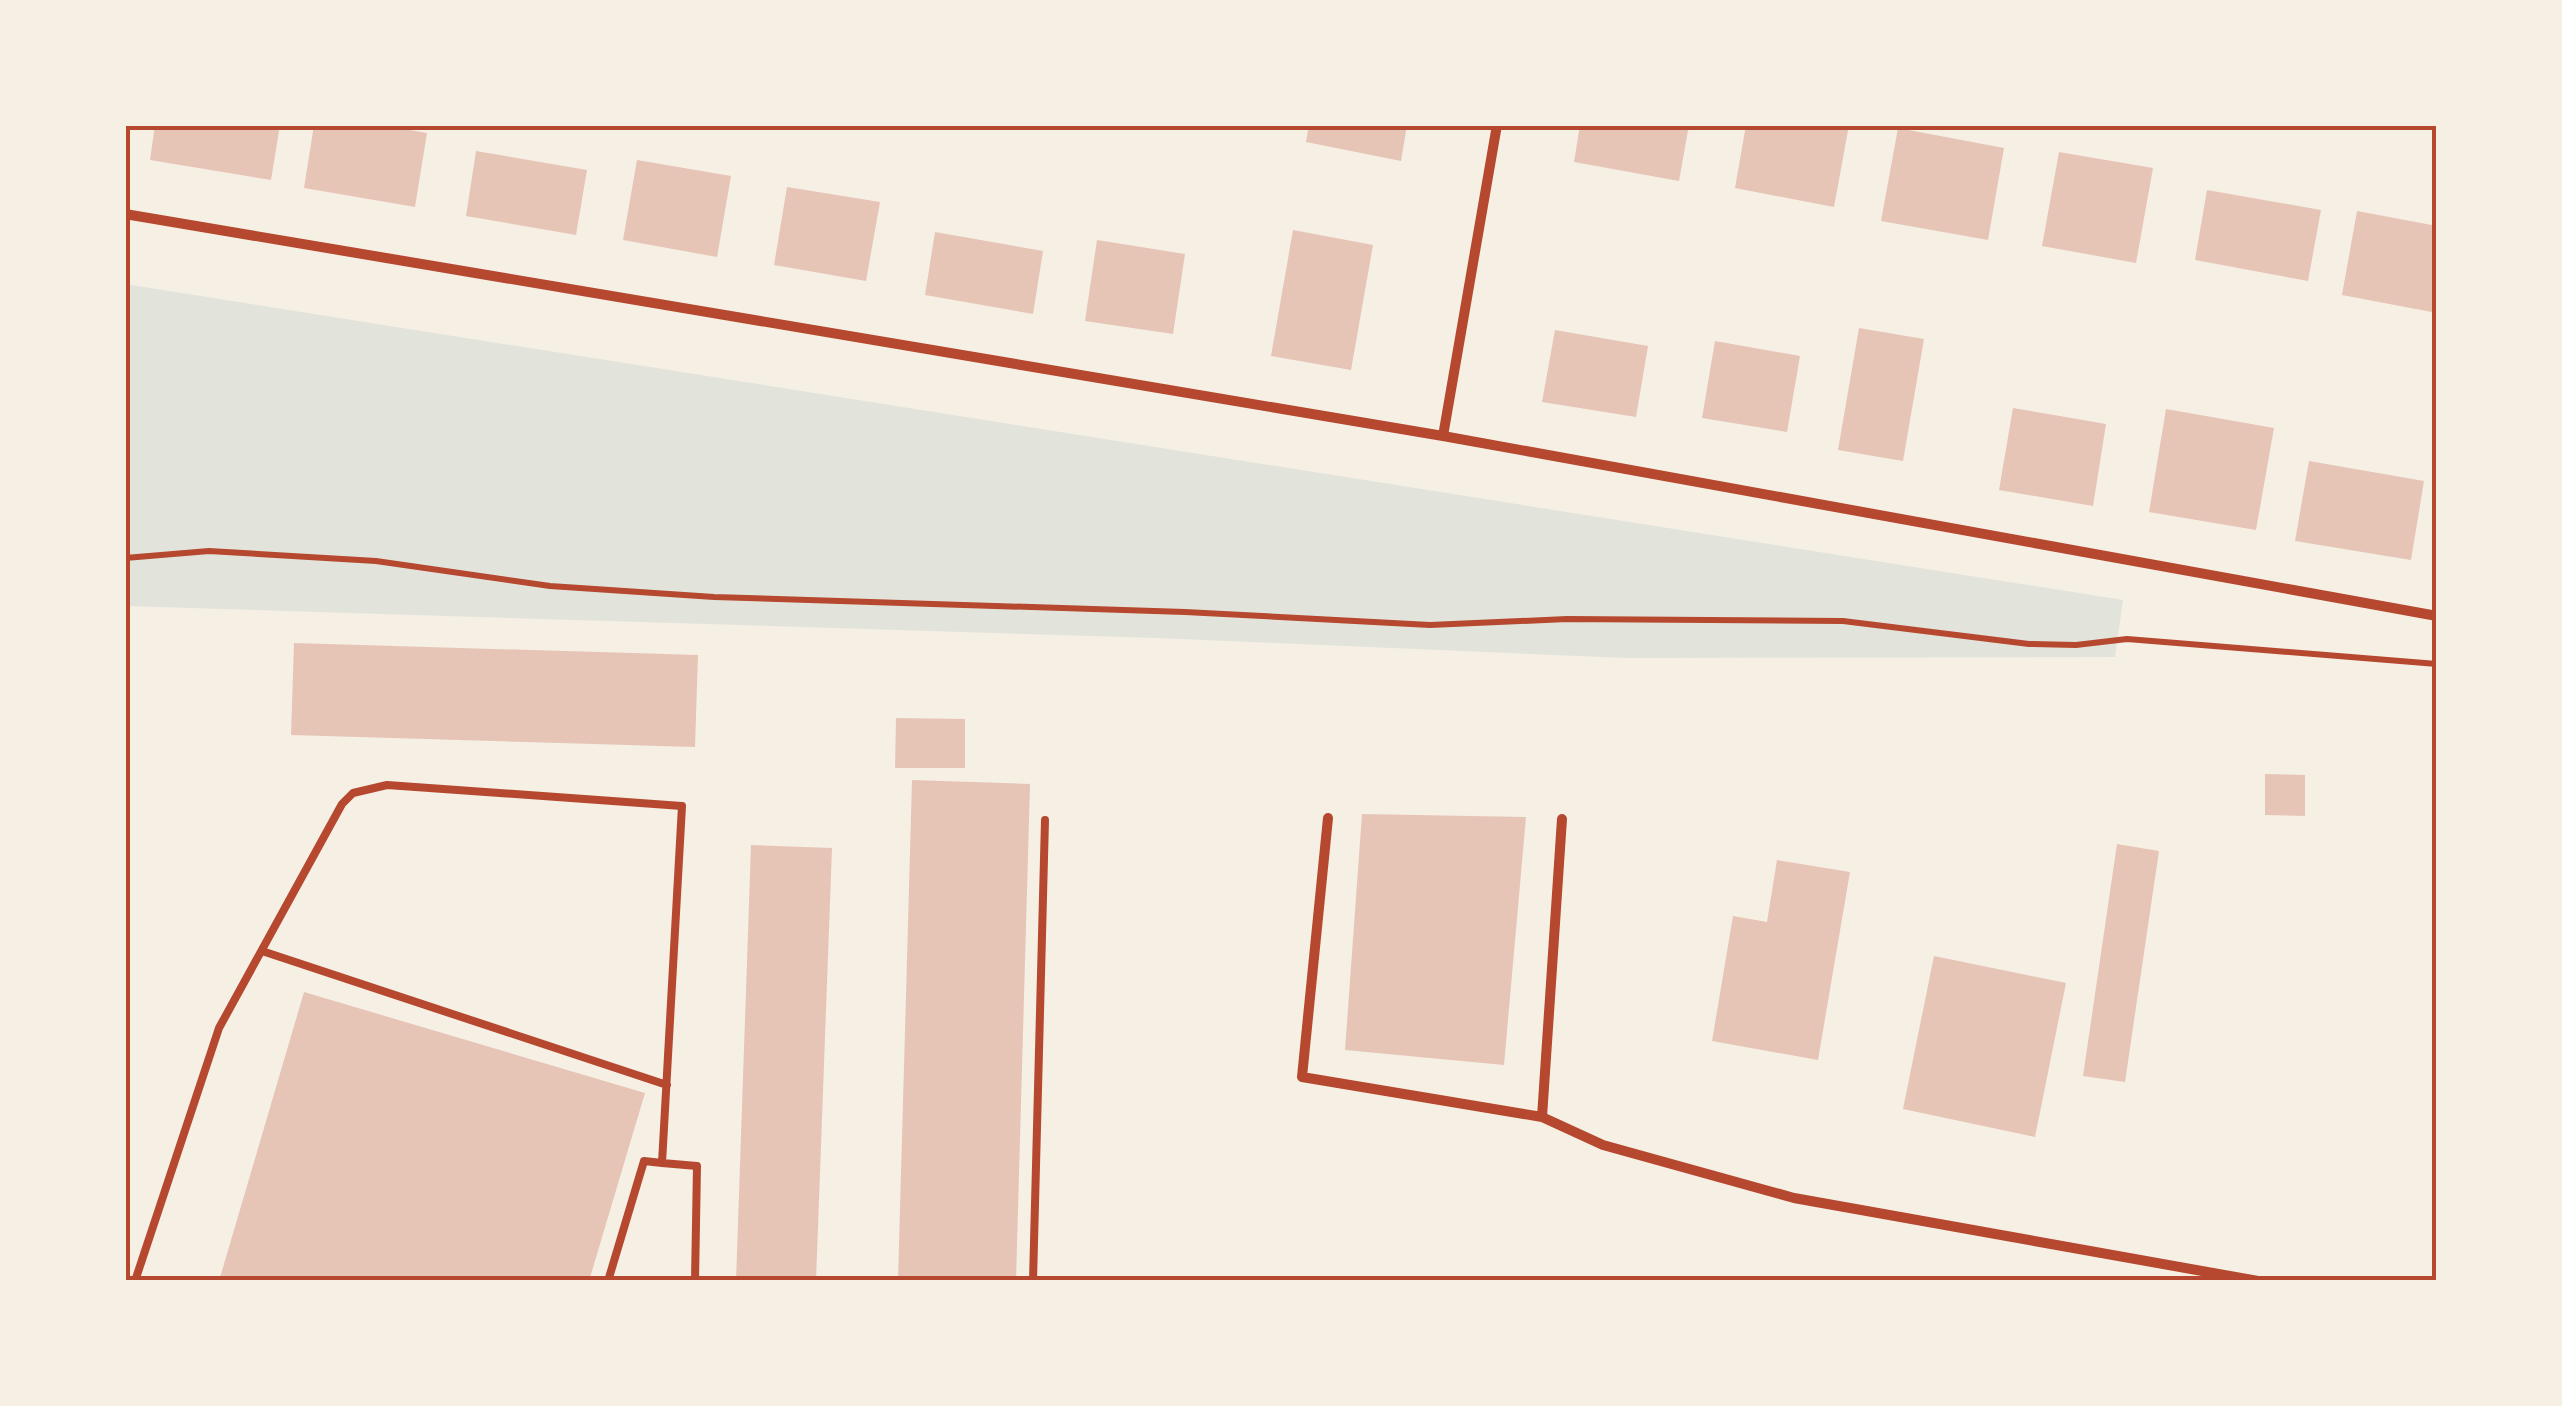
<svg xmlns="http://www.w3.org/2000/svg" width="2562" height="1406" viewBox="0 0 2562 1406" font-family="'Asap Condensed',sans-serif">
  <style>
    .green { fill: #e2e4dc }
    .building { fill: #e6c5b7 }
    .lines { fill: none; stroke-linecap: round; stroke-linejoin: round }
    .path { stroke: #b5482f; stroke-width: 6 }
    .service { stroke: #b5482f; stroke-width: 8 }
    .minor { stroke: #b5482f; stroke-width: 10 }
    .neatline { fill: none; stroke: #b5482f; stroke-width: 4 }
  </style>
  <rect width="100%" height="100%" fill="#f6efe4"/>
  <path class="green" d="M125 284 2123 600 2115 657 1625 658 1157 638 125 606Z"/>
  <path class="building" d="M155 125H280L271 180 150 160Z
    M314 125H381L427 133 415 207 304 188Z
    M1309 125H1407L1401 161 1306 142Z
    M1580 125H1689L1679 181 1574 162Z
    M1746 125H1849L1834 207 1735 188Z
    M1898 128 2004 148 1988 240 1881 221Z
    M476 151 587 170 576 235 466 216Z
    M2059 152 2153 168 2136 263 2042 246Z
    M637 160 731 176 717 257 623 240Z
    M787 187 880 202 866 281 774 265Z
    M2207 190 2321 210 2308 281 2195 260Z
    M2357 211 2437 226V313L2342 295Z
    M1293 230 1373 245 1351 370 1271 356Z
    M935 232 1043 251 1033 314 925 295Z
    M1097 240 1185 254 1173 334 1085 321Z
    M1859 328 1924 339 1903 461 1838 450Z
    M1555 330 1648 346 1636 417 1542 402Z
    M1715 341 1800 356 1787 432 1702 418Z
    M2013 408 2106 424 2093 506 1999 490Z
    M2166 409 2274 428 2256 530 2149 512Z
    M2309 461 2424 481 2411 560 2295 541Z
    M294 643 698 655 695 747 291 735Z
    M896 718 965 719V768H895Z
    M2265 774 2305 775V816L2265 815Z
    M912 780 1030 784 1016 1281H898Z
    M1362 814 1526 817 1504 1065 1345 1050Z
    M2117 844 2159 851 2125 1082 2083 1076Z
    M751 845 832 848 816 1281H736Z
    M1777 860 1850 872 1818 1060 1712 1041 1733 916 1767 922Z
    M1934 956 2066 983 2035 1137 1903 1109Z
    M304 992 645 1093 589 1281H219Z"/>
  <g class="lines">
    <path class="path" d="M125 558 209 551 376 561 550 586 714 597 1185 612 1430 625 1567 619 1843 621 2029 644 2076 645 2127 639 2437 664"/>
    <path class="service" d="M262 951 667 1085
      M135 1281 219 1028 342 804 353 793 387 785 682 806 662 1163 697 1166 695 1281
      M608 1281 644 1161 662 1163
      M1033 1281 1045 820"/>
    <path class="minor" d="M125 214 1443 436 2437 616
      M1443 436 1497 125
      M1328 818 1302 1077 1542 1117 1603 1145 1794 1198 2258 1281
      M1542 1117 1562 819"/>
  </g>
  <rect width="2562" height="1406" fill="none" stroke="#f6efe4" stroke-width="255"/>
  <rect x="128" y="128" width="2306" height="1150" class="neatline"/>
</svg>
